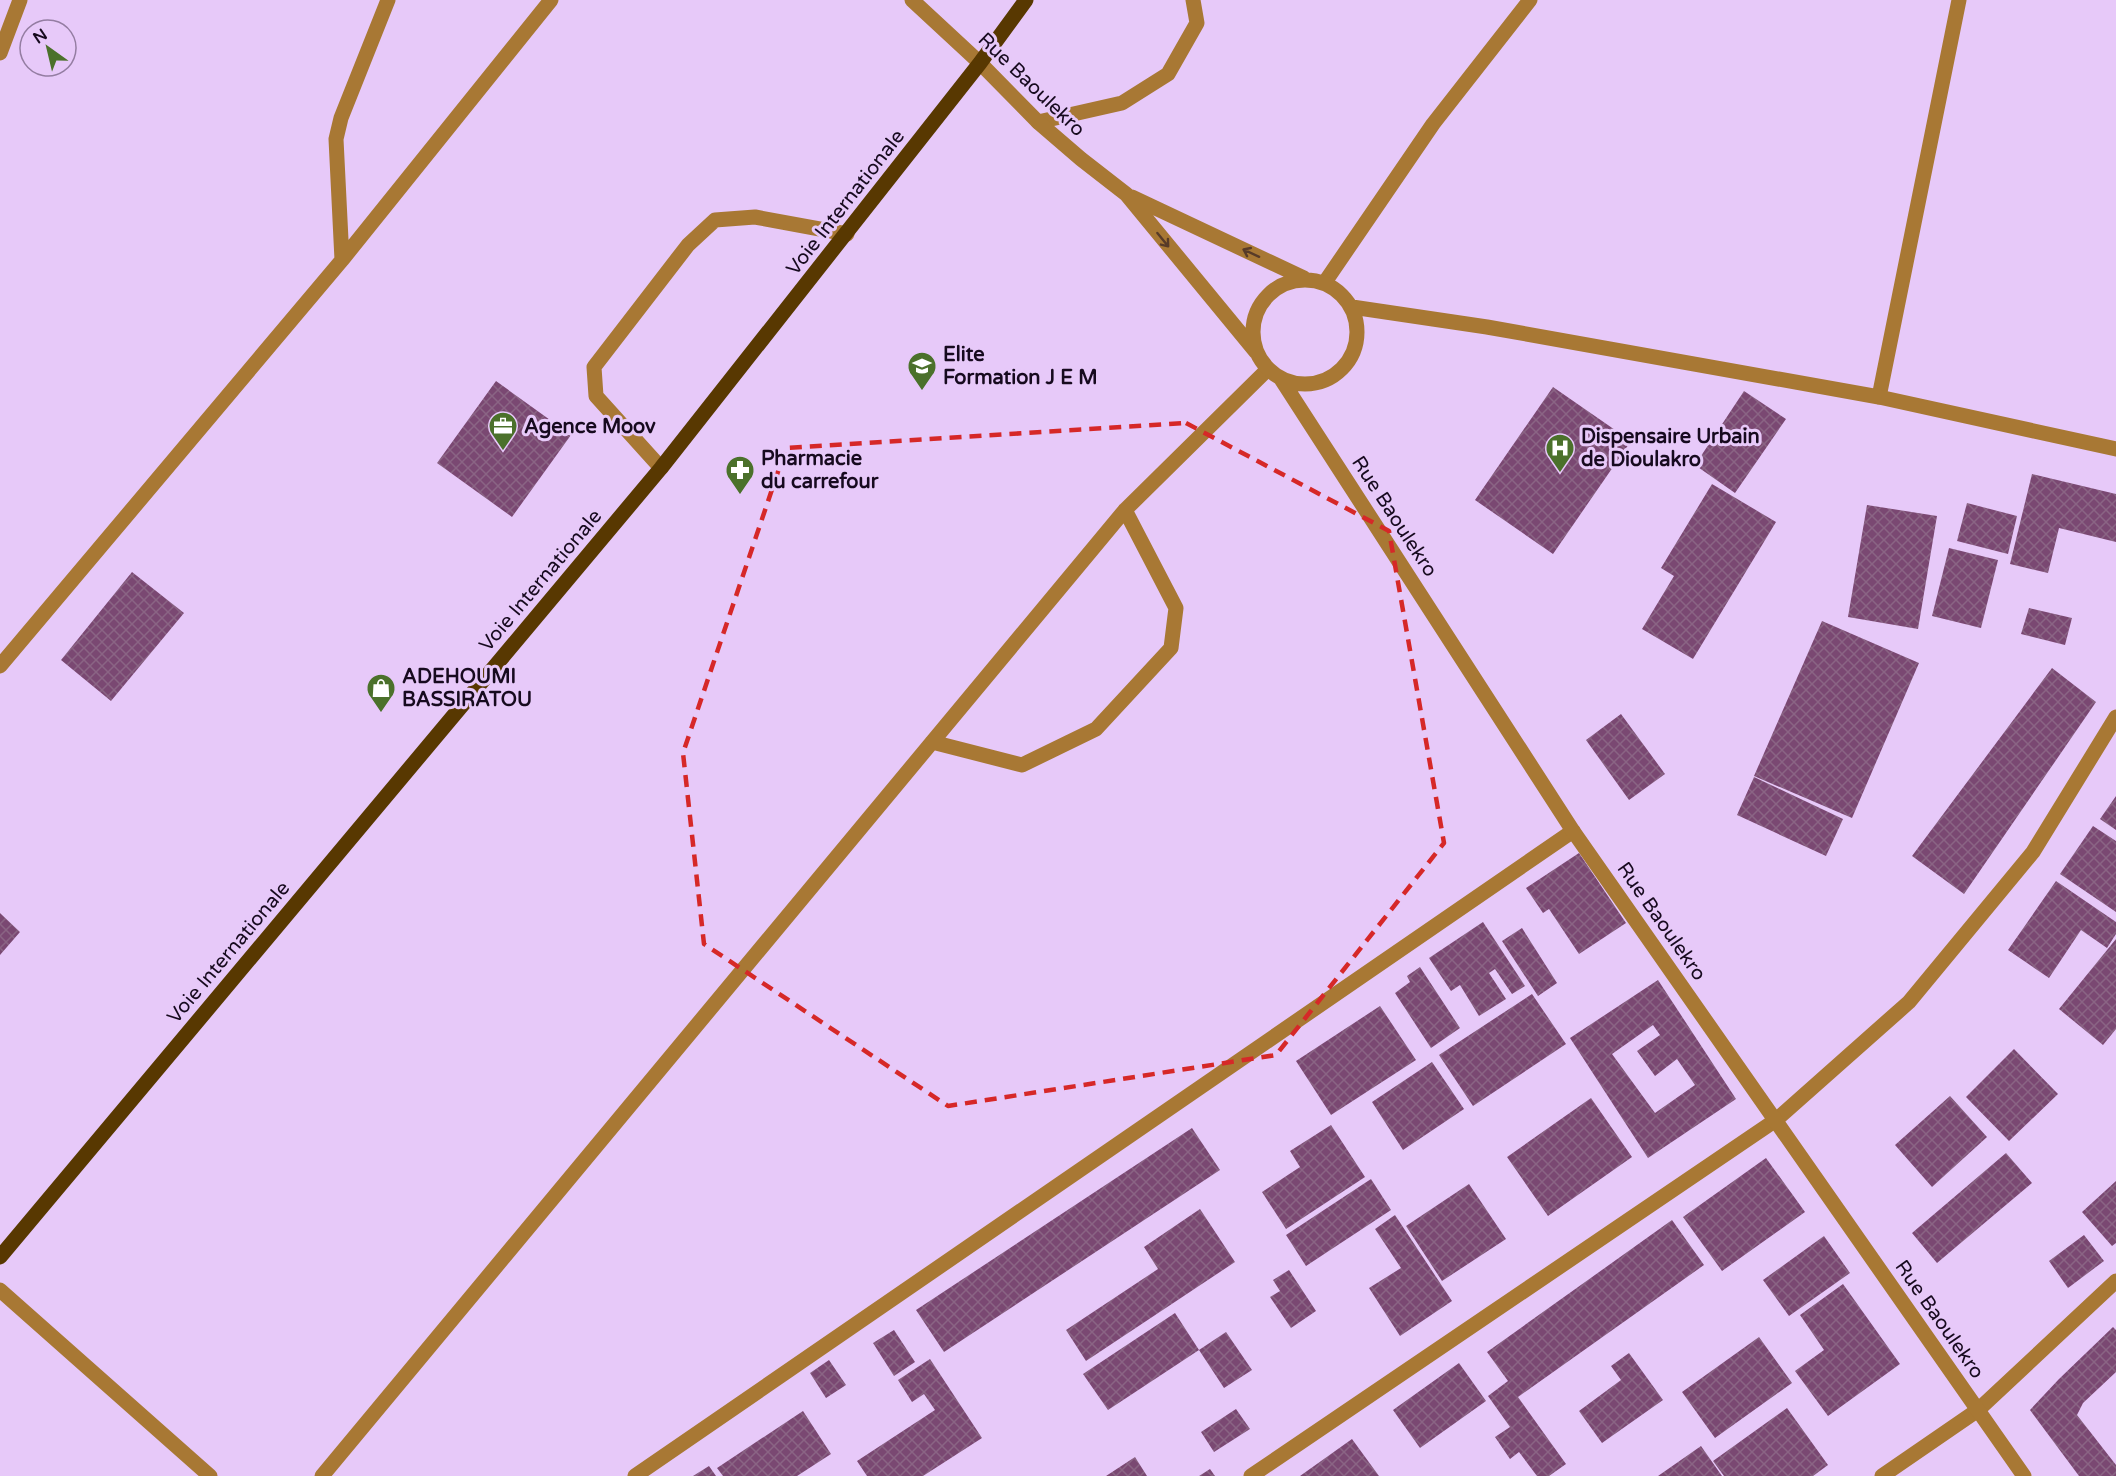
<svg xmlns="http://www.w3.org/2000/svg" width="2116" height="1476" viewBox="0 0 2116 1476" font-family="'Varela Round',sans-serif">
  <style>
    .building { fill: url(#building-cross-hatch); fill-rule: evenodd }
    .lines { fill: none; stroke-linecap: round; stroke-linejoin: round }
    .service { stroke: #a87834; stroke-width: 15 }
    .minor { stroke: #a87834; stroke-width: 15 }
    .tertiary { stroke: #a87834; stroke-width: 15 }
    .primary { stroke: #583801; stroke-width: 15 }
    .oneway { stroke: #583b28 }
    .marked { fill: none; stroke: #d62828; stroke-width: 4.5; stroke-dasharray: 12 8; stroke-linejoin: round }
    .labels { text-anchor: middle; stroke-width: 6; stroke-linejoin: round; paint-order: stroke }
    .street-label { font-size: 20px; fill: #170a1f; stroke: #e7c9f9 }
    .poi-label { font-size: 20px; font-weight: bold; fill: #170a1f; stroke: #e7c9f9; text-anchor: start }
  </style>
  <defs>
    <pattern id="building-cross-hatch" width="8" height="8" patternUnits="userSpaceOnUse" patternTransform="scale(1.5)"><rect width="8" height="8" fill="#7a4872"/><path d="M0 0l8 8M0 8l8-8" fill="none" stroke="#8a6484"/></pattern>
  </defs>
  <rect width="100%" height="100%" fill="#e7c9f9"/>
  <path class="building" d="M496 381 571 435 512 517 437 463Z
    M1553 387 1631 441 1553 554 1475 500Z
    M1744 391 1786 419 1735 493 1695 465Z
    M2032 474 2116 494V542L2059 528 2048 573 2010 564Z
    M1712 484 1776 522 1693 659 1642 629 1674 576 1661 568Z
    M1967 503 2017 516 2008 554 1957 541Z
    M1867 505 1937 516 1918 629 1848 617Z
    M1949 548 1998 560 1981 628 1932 616Z
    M132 572 184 613 111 701 61 660Z
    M2029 608 2072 618 2065 645 2021 634Z
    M1822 621 1919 663 1852 818 1754 776Z
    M2052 668 2096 702 1964 894 1912 856Z
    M1621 714 1665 774 1629 800 1586 740Z
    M1754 777 1843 819 1826 856 1737 815Z
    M2116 796V830L2100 819Z
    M2093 826 2116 841V912L2060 874Z
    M1579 853 1626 923 1579 954 1549 909 1543 913 1526 888Z
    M2056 881 2116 922V934L2107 948 2081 930 2049 978 2008 950Z
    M0 913 20 932 0 955Z
    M1483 922 1525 986 1512 994 1495 969 1489 973 1506 999 1479 1016 1460 985 1451 991 1429 958Z
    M1522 928 1557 983 1538 996 1502 941Z
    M2116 939V1029L2103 1045 2059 1009Z
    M1420 967 1460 1028 1431 1048 1395 993 1410 982 1407 976Z
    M1658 980 1736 1099 1648 1158 1570 1038ZM1653 1025 1660 1035 1637 1051 1655 1076 1677 1059 1695 1085 1655 1113 1612 1054Z
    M1532 994 1566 1044 1473 1106 1439 1055Z
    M1380 1006 1416 1060 1331 1115 1296 1061Z
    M2014 1049 2058 1094 2009 1141 1966 1097Z
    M1432 1062 1464 1109 1403 1150 1372 1102Z
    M1950 1096 1987 1137 1932 1187 1895 1145Z
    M1591 1098 1632 1157 1548 1216 1507 1157Z
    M1331 1125 1365 1177 1286 1229 1262 1192 1300 1167 1290 1151Z
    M1192 1128 1220 1170 944 1352 916 1310Z
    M2006 1153 2032 1183 1937 1263 1912 1233Z
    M1766 1158 1805 1212 1722 1271 1683 1217Z
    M1371 1179 1391 1210 1306 1266 1286 1235Z
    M2116 1181V1243L2112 1246 2082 1212Z
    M1469 1184 1506 1239 1442 1281 1406 1226Z
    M1200 1209 1235 1262 1086 1361 1066 1330 1158 1269 1144 1247Z
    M1395 1215 1452 1301 1400 1336 1369 1288 1401 1268 1375 1229Z
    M1672 1220 1704 1265 1518 1397 1566 1464 1549 1476H1537L1519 1452 1510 1459 1495 1437 1510 1427 1488 1396 1508 1381 1487 1352Z
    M2084 1235 2104 1261 2068 1288 2049 1261Z
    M1824 1236 1850 1273 1789 1316 1763 1280Z
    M1289 1270 1316 1311 1291 1328 1270 1297 1280 1291 1273 1280Z
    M1843 1284 1900 1364 1828 1416 1795 1371 1824 1350 1800 1315Z
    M1175 1313 1199 1350 1108 1410 1083 1374Z
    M2113 1327 2116 1330V1372L2083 1403 2077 1415 2116 1465V1476H2079L2030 1410 2059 1379Z
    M894 1330 915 1362 894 1376 873 1343Z
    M1226 1332 1252 1370 1224 1388 1199 1350Z
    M1759 1337 1792 1383 1715 1438 1682 1392Z
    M1629 1353 1663 1400 1602 1443 1579 1411 1621 1380 1611 1366Z
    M930 1359 982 1438 923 1476H867L857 1461 935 1410 924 1394 912 1402 898 1380Z
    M829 1360 846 1385 826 1398 810 1373Z
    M1459 1363 1486 1401 1420 1448 1393 1410Z
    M1787 1408 1828 1465 1813 1476H1724L1713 1461Z
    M1236 1409 1250 1429 1214 1452 1201 1432Z
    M803 1411 831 1454 797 1476H723L717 1468Z
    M1352 1439 1379 1476H1300Z
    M1701 1446 1722 1476H1658Z
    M1135 1457 1147 1476H1106Z
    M709 1466 716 1476H693Z
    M1210 1469 1215 1476H1199Z"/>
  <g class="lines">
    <path class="service" d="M1038 122 1122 103 1168 74 1197 23 1193 0
      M661 468 596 396 594 367 688 245 715 220 755 217 847 234"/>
    <path class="minor" d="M0 53 20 0
      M342 260 336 139 341 118 388 0
      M1325 282 1433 124 1530 0
      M1879 397 1959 0
      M0 666 342 260 551 0
      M932 742 1022 765 1096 729 1171 648 1176 608 1125 510
      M0 1290 210 1476
      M322 1476 1125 510 1268 369
      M635 1476 1573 831
      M1251 1476 1776 1120 1909 1002 2033 852 2116 717
      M1882 1476 1978 1410 2116 1281"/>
    <path class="tertiary" d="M912 0 980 63 1038 122 1081 159 1126 194 1256 352
      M1132 197 1304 278
      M1253 332a52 52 0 1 1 104 0a52 52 0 1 1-104 0Z
      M1352 307 1487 327 1879 397 2116 449
      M1281 379 1573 831 2024 1476"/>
    <path class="primary" d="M0 1257 661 468 980 63 1026 0"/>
  </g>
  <defs><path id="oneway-shaft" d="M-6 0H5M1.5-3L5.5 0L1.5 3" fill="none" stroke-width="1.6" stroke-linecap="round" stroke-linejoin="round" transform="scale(1.5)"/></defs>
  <g class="oneway">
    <use href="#oneway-shaft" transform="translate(1163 240) rotate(51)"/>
    <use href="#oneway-shaft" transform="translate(1251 253) rotate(-155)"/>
  </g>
  <path class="marked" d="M1186 423 1389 531 1444 843 1276 1055 948 1106 704 944 683 753 786 448Z"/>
  <defs>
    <g id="school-pin" transform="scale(1.5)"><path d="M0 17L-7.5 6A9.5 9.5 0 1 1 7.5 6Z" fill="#4b712b" stroke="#e7c9f9"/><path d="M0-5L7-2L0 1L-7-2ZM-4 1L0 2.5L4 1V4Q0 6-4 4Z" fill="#fff"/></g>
    <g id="office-pin" transform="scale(1.5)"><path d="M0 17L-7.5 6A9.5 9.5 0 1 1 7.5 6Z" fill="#4b712b" stroke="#e7c9f9"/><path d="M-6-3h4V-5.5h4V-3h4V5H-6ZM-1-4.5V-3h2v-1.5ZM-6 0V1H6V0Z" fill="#fff"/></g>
    <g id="hospital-pin" transform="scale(1.5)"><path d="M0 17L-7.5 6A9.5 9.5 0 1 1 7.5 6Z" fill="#4b712b" stroke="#e7c9f9"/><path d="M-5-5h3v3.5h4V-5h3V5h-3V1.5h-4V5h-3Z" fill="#fff"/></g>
    <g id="pharmacy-pin" transform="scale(1.5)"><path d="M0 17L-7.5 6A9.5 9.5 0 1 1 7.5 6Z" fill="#4b712b" stroke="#e7c9f9"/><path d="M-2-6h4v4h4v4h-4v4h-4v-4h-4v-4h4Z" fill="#fff"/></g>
    <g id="shop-pin" transform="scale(1.5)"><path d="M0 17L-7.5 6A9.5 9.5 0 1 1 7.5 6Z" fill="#4b712b" stroke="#e7c9f9"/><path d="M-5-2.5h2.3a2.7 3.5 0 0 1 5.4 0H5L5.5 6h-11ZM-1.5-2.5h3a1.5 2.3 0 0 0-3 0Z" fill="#fff"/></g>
  </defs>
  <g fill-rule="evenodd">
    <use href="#school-pin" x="922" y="366"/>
    <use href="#office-pin" x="503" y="426"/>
    <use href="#hospital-pin" x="1560" y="448"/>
    <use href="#pharmacy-pin" x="740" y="470"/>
    <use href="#shop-pin" x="381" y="688"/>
  </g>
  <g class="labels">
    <g class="street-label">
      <text transform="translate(1032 84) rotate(44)" y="7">Rue Baoulekro</text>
      <text transform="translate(845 202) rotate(-52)" y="7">Voie Internationale</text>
      <text transform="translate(1395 516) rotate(57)" y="7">Rue Baoulekro</text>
      <text transform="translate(540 580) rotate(-50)" y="7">Voie Internationale</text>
      <text transform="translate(1662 921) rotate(55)" y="7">Rue Baoulekro</text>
      <text transform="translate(228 952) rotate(-50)" y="7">Voie Internationale</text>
      <text transform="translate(1940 1319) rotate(55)" y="7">Rue Baoulekro</text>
    </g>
    <g class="poi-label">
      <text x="943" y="361">Elite<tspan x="943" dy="23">Formation J E M</tspan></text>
      <text x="524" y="433">Agence Moov</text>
      <text x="1581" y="443">Dispensaire Urbain<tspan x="1581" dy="23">de Dioulakro</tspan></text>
      <text x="761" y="465">Pharmacie<tspan x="761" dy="23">du carrefour</tspan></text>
      <text x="402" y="683">ADEHOUMI<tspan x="402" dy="23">BASSIRATOU</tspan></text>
    </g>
  </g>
  <g transform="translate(48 48) rotate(326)"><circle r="28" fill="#e7c9f9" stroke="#947da2" stroke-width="1.5"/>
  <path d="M0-4.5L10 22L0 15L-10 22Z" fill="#4b712b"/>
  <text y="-9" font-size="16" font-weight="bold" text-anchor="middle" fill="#170a1f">N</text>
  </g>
</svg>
